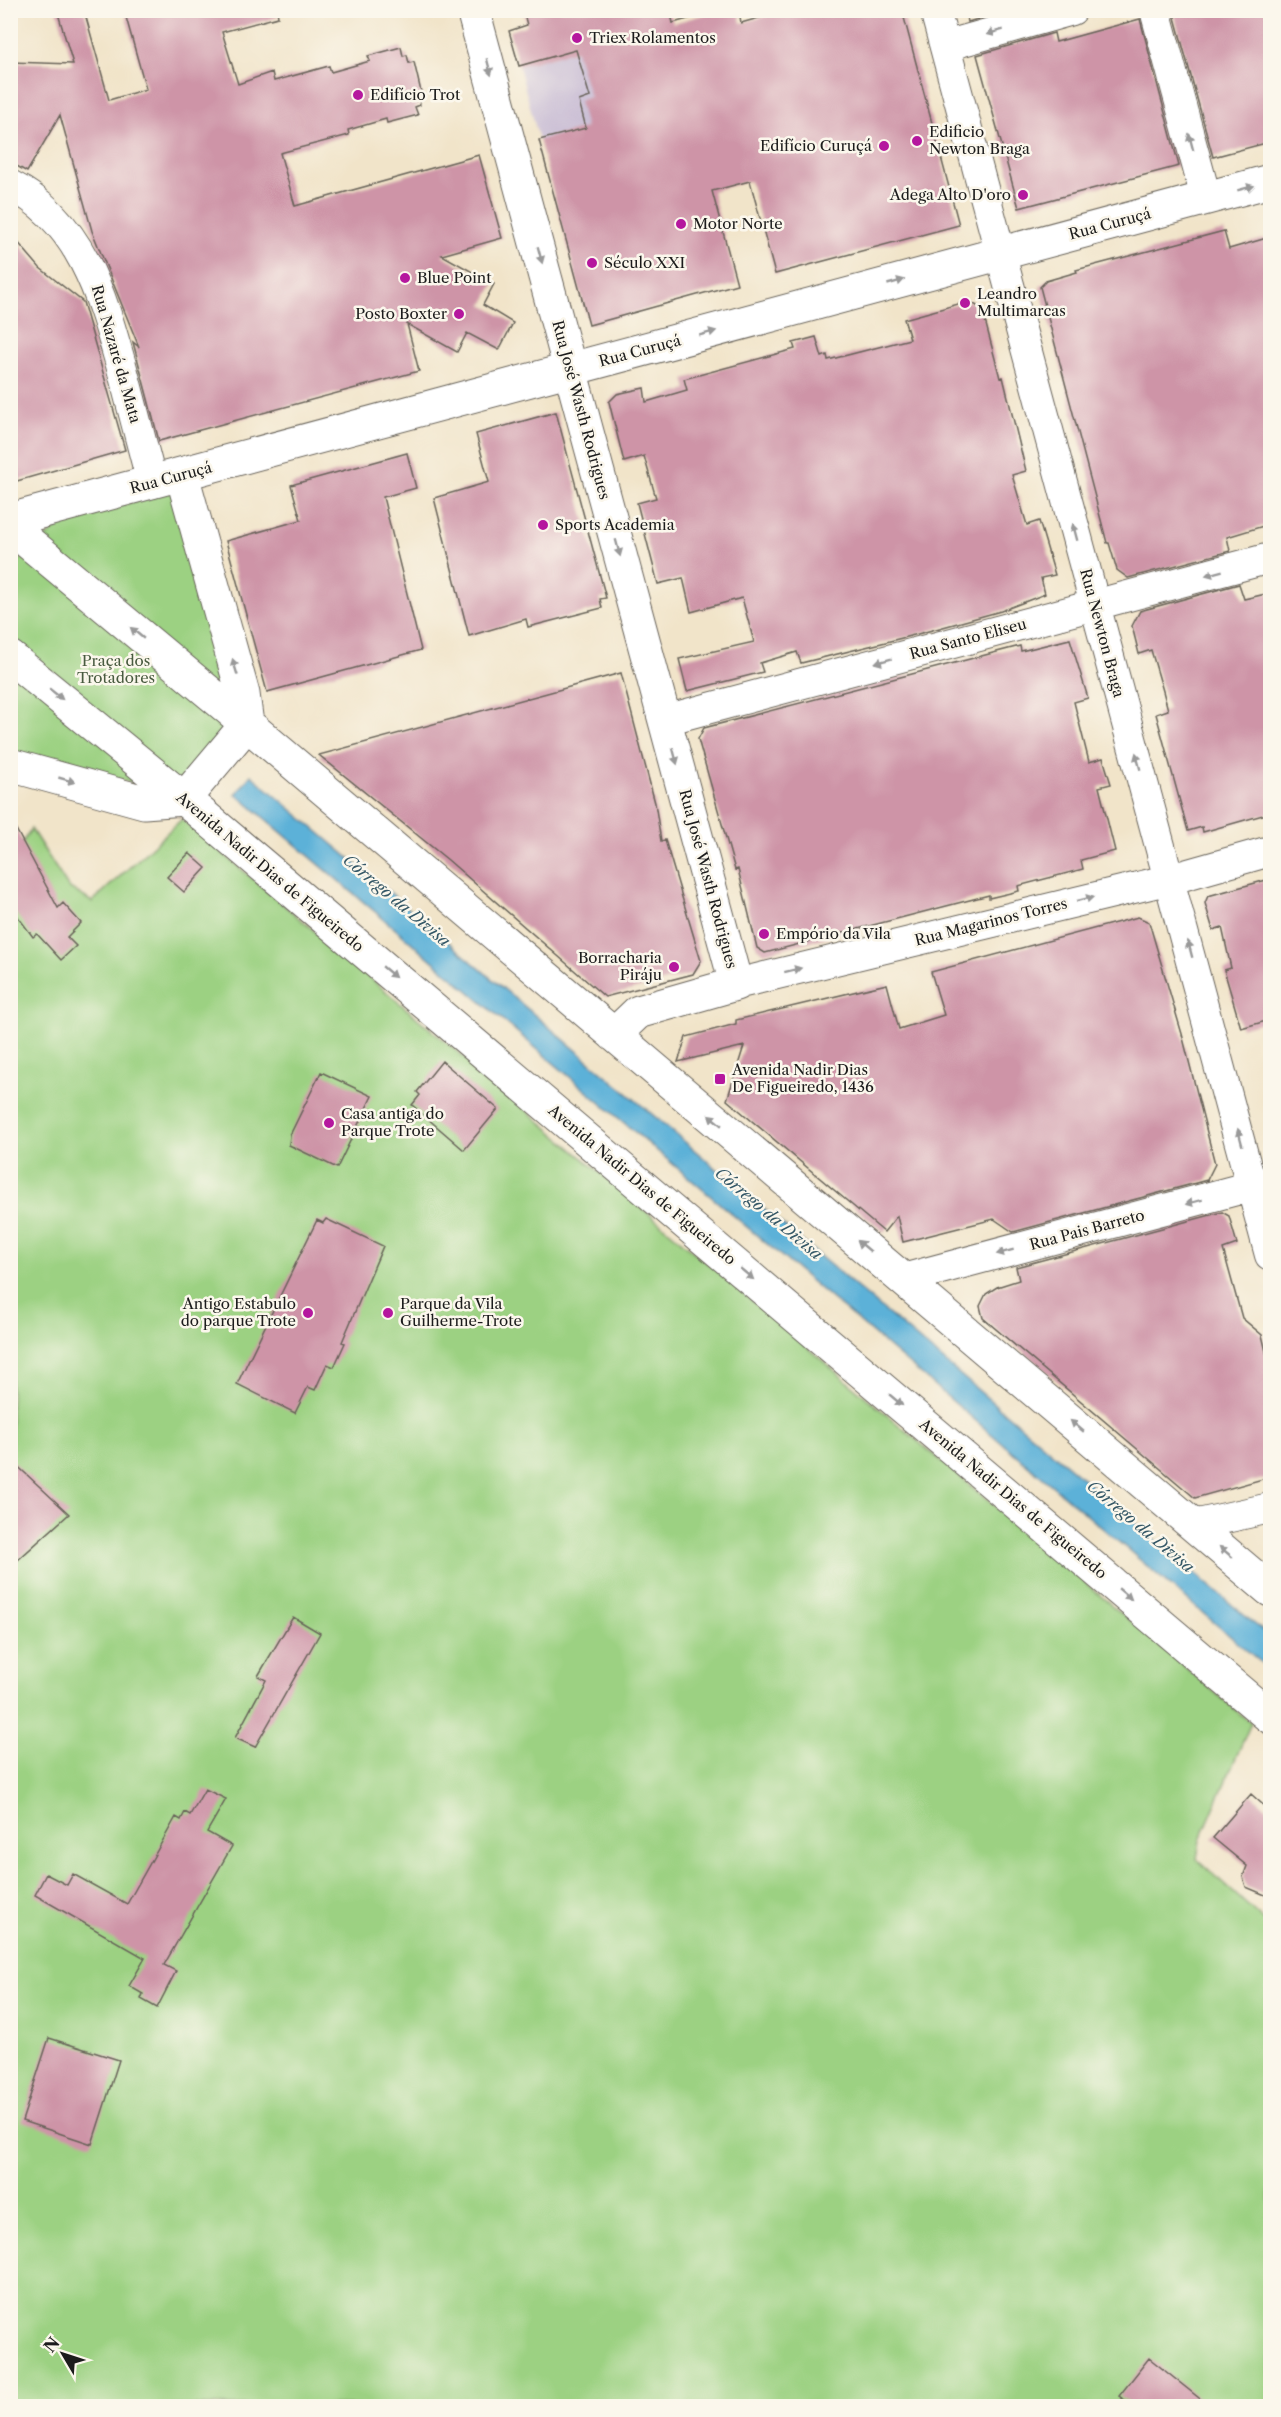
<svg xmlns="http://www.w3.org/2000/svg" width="1281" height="2417" viewBox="0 0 1281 2417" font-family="'Libre Caslon Text',serif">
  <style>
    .industrial { fill: #cbbfd5 }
    .green { fill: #9cd182; stroke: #5c764f; stroke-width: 1.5 }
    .water { fill: #5bb1d8; stroke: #3c667a; stroke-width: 1.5 }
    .building { fill: #ce94a7 }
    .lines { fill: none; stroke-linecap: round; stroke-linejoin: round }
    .street-casing { stroke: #676259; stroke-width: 32 }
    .secondary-casing { stroke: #676259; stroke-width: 35 }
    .street { stroke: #fff; stroke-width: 30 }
    .secondary { stroke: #fff; stroke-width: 33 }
    .oneway { fill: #999 }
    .poi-dot { fill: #b5179e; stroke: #fbf7ec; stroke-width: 2 }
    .labels { text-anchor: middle; stroke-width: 5; stroke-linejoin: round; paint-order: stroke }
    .poi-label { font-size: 15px; fill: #1c1c1c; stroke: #fbf7ec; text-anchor: start }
    .street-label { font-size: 15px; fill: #1c1c1c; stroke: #fbf7ec }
    .park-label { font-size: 15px; fill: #495b40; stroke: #fbf7ec }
    .water-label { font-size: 16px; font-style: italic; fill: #355867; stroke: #fbf7ec }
  </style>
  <rect width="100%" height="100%" fill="#fbf7ec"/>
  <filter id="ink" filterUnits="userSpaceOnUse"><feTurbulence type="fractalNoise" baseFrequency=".0167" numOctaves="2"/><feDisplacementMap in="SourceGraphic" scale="12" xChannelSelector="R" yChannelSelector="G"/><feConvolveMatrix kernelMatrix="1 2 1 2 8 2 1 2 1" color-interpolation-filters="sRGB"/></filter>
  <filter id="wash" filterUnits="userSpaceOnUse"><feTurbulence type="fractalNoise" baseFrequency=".008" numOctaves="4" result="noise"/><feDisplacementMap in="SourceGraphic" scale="24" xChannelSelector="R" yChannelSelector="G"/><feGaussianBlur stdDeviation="1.35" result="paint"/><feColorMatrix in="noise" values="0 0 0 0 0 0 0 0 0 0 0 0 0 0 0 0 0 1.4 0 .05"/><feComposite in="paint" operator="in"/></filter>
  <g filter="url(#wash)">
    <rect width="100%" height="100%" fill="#f1e4c9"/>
    <path class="industrial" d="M704 15 613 121 539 140 519 66Z"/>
    <path class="green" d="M175 490 227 674 229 730 182 784 155 789 11 752 10 568 67 519Z
      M182 819 1251 1723 1200 1840 1197 1859 1270 1926V2406H11V860L31 829 68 887 92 902Z"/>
    <path class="water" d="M251 775 1270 1637V1670L236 794Z"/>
    <g id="blocks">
      <path class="building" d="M57 10H84L109 100 146 89 124 10H277L278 17 222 32 238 84 272 72 274 81 329 66 331 72 370 61 368 56 401 47 403 56 407 55 409 63 414 62 422 96 418 97 420 105 415 107 418 115 387 123 386 119 348 130 349 135 280 153 295 206 479 155 502 238 442 255 494 284 483 305 513 323 499 350 467 333 457 352 407 324 419 371 159 441 133 342 139 347 92 231 60 115 27 172 10 162V62L73 64Z
        M523 10H670L673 23 721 10H739L741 23 787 10H902L959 225 775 274 750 181 712 191 737 284 589 325 539 140 586 128 579 101 590 97 576 50 519 66 509 31 527 25Z
        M965 10H1007L968 22Z
        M1173 10H1270V142L1213 157Z
        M1140 19 1179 166 1019 208 977 55 1054 33 1056 42Z
        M1224 231 1229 249 1270 237V524L1227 537 1230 551 1128 578 1117 570 1109 543H1107L1040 287 1046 281 1077 272 1076 270Z
        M10 233 40 268 83 302 125 450 10 483Z
        M969 301 982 309 1000 378 1003 377 1026 471 1012 475 1027 525 1039 521 1055 575 1041 578 1045 594 1001 611 914 635 801 663 797 652 760 663 763 672 687 691 679 659 754 642 742 598 691 612 683 578 658 584 637 503 656 498 644 456 624 462 609 402 617 394 644 388 646 402 687 390 684 379 795 349 793 343 816 337 822 357 827 355 828 360 910 339 904 319Z
        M556 412 606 598 600 599 602 608 528 627 526 619 469 636 434 498 489 482 476 434Z
        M407 453 416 488 383 497 421 650 267 692 226 541 301 520 291 485Z
        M1239 584 1244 599 1270 593V813L1203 832 1202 827 1188 831 1156 714 1168 710 1163 691 1151 650 1139 654 1132 626 1140 611Z
        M1070 639 1088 698 1074 702 1089 762 1103 758 1111 784 1099 787 1115 851 1081 860 1083 869 1018 886 1019 891 989 898V895L765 953 757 948 738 869 735 870 698 739 704 728 1020 646 1021 651Z
        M621 673 655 803 661 841 665 840 701 961 693 974 605 997 448 860 319 755Z
        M10 818 58 908 63 903 81 923 67 937 76 946 61 960 37 934 33 937 10 906Z
        M189 853 206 868 184 892 167 877Z
        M1270 879V1020L1241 1028 1224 970 1231 968 1222 927 1213 930 1205 903 1208 896Z
        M1138 917 1149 922 1182 1034 1215 1164 1207 1180 1013 1232 994 1219 903 1242 897 1216 884 1232 727 1100 744 1046 678 1062 686 1037 736 1024V1020L887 984 899 1029 944 1015 931 972Z
        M442 1061 498 1109 464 1150 412 1105 420 1095 417 1092Z
        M321 1072 372 1096 337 1168 289 1145 290 1135Z
        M1222 1212 1229 1216 1237 1244 1223 1249 1242 1318 1262 1335 1270 1368V1477L1195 1498 983 1318 980 1306 986 1294 997 1287 1019 1280 1016 1267Z
        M326 1219 383 1246 342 1342 345 1343 334 1367 327 1364 315 1390 308 1387 295 1413 237 1384 317 1220 323 1223Z
        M10 1459 69 1514 10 1567Z
        M293 1617 320 1633 255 1747 235 1738 266 1680 258 1676Z
        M205 1789 226 1799 207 1832 232 1846 164 1965 176 1971 157 2008 141 1999 143 1994 129 1986 145 1958 35 1895 46 1874 67 1885 73 1874 127 1904 176 1817 181 1820 185 1812 190 1815Z
        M1251 1794 1270 1811V1897L1246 1887 1243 1877 1247 1866 1213 1838Z
        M49 2038 119 2060 92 2144 22 2121Z
        M1149 2358 1209 2406H1133L1119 2396Z"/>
    </g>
  </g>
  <g filter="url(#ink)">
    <use href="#blocks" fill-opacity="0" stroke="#676259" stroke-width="1.5"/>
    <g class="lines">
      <g class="street-casing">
        <path id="street" d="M935 10 1270 1255
          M1155 10 1206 198
          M945 46 1072 10
          M10 185C83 221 103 301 123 372 133 409 142 446 152 483
          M665 720 1270 558
          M736 984 1171 879 1270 851
          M903 1279 1270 1181
          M1194 1525 1270 1508"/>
      </g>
      <g class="secondary-casing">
        <path id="secondary" d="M473 10 736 984 638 1012 614 1035
          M10 520 1270 181
          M10 534 22 537 247 724 1270 1590
          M10 657 184 799 1270 1717
          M10 765 144 802 184 799 247 724 243 694 182 475"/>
      </g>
      <use href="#street" class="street"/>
      <use href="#secondary" class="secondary"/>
    </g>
    <defs><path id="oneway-solid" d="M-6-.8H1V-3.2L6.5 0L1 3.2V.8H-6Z" transform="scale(1.5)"/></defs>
    <g class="oneway">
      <use href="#oneway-solid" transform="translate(995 32) rotate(164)"/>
      <use href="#oneway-solid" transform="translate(489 67) rotate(75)"/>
      <use href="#oneway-solid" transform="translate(1191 142) rotate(-105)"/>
      <use href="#oneway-solid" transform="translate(1246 188) rotate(-15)"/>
      <use href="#oneway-solid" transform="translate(540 255) rotate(75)"/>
      <use href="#oneway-solid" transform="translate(896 282) rotate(-16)"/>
      <use href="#oneway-solid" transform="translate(708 333) rotate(-15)"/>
      <use href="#oneway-solid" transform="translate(1075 532) rotate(-105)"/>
      <use href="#oneway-solid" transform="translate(618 548) rotate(75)"/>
      <use href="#oneway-solid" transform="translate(1214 573) rotate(165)"/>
      <use href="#oneway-solid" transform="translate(137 633) rotate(-140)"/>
      <use href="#oneway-solid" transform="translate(883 661) rotate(165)"/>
      <use href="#oneway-solid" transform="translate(235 667) rotate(-107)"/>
      <use href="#oneway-solid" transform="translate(56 694) rotate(39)"/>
      <use href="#oneway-solid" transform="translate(675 756) rotate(75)"/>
      <use href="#oneway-solid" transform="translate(1138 761) rotate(-105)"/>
      <use href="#oneway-solid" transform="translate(67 780) rotate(16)"/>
      <use href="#oneway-solid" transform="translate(1085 899) rotate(-14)"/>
      <use href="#oneway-solid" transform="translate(1190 949) rotate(-105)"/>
      <use href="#oneway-solid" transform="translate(793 970) rotate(-14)"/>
      <use href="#oneway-solid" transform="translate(389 972) rotate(40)"/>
      <use href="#oneway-solid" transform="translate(715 1120) rotate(-140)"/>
      <use href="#oneway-solid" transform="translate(1240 1137) rotate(-105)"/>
      <use href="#oneway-solid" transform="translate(1194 1202) rotate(165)"/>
      <use href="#oneway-solid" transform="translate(864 1246) rotate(-140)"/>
      <use href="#oneway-solid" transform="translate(1005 1252) rotate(165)"/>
      <use href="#oneway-solid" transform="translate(747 1274) rotate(40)"/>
      <use href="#oneway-solid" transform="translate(896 1400) rotate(40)"/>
      <use href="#oneway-solid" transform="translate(1077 1426) rotate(-140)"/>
      <use href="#oneway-solid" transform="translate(1226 1552) rotate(-140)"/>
      <use href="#oneway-solid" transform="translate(1125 1594) rotate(40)"/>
    </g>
  </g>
  <g class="poi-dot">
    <circle cx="577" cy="38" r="6"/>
    <circle cx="358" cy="95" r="6"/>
    <circle cx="917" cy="141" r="6"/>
    <circle cx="884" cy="146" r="6"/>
    <circle cx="1023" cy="195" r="6"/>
    <circle cx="681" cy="224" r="6"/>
    <circle cx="592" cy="263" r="6"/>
    <circle cx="405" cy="278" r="6"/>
    <circle cx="965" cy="303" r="6"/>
    <circle cx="459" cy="314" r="6"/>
    <circle cx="543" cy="525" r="6"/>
    <circle cx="764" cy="934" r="6"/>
    <circle cx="674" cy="967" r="6"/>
    <rect x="714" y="1073" width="12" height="12" rx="3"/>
    <circle cx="329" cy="1123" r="6"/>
    <circle cx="308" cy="1313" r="6"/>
    <circle cx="388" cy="1313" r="6"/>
  </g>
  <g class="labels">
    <g class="poi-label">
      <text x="589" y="43">Triex Rolamentos</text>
      <text x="370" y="100">Edifício Trot</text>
      <text x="929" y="137">Edificio<tspan x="929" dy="17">Newton Braga</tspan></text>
      <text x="872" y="151" text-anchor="end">Edifício Curuçá</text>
      <text x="1011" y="200" text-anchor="end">Adega Alto D'oro</text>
      <text x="693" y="229">Motor Norte</text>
      <text x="604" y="268">Século XXI</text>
      <text x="417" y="283">Blue Point</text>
      <text x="977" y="299">Leandro<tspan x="977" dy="17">Multimarcas</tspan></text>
      <text x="447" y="319" text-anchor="end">Posto Boxter</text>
      <text x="555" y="530">Sports Academia</text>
      <text x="776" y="939">Empório da Vila</text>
      <text x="662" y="963" text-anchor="end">Borracharia<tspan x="662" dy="17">Piráju</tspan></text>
      <text x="732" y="1075">Avenida Nadir Dias<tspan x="732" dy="17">De Figueiredo, 1436</tspan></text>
      <text x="341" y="1119">Casa antiga do<tspan x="341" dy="17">Parque Trote</tspan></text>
      <text x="296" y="1309" text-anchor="end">Antigo Estabulo<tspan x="296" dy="17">do parque Trote</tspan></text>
      <text x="400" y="1309">Parque da Vila<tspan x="400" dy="17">Guilherme-Trote</tspan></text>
    </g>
    <g class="street-label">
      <text transform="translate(1110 224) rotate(-15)" y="5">Rua Curuçá</text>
      <text transform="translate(640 351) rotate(-15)" y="5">Rua Curuçá</text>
      <text transform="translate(116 354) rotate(74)" y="5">Rua Nazaré da Mata</text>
      <text transform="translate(581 410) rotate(75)" y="5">Rua José Wasth Rodrigues</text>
      <text transform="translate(171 478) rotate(-15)" y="5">Rua Curuçá</text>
      <text transform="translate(1102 633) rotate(75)" y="5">Rua Newton Braga</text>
      <text transform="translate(968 639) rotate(-15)" y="5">Rua Santo Eliseu</text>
      <text transform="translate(270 872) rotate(40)" y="5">Avenida Nadir Dias de Figueiredo</text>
      <text transform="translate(708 879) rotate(75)" y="5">Rua José Wasth Rodrigues</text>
      <text transform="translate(991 922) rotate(-14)" y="5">Rua Magarinos Torres</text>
      <text transform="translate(642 1185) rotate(40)" y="5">Avenida Nadir Dias de Figueiredo</text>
      <text transform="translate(1087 1230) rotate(-15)" y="5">Rua Pais Barreto</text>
      <text transform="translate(1013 1499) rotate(40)" y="5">Avenida Nadir Dias de Figueiredo</text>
    </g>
    <g class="park-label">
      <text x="116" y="666">Praça dos<tspan x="116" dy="17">Trotadores</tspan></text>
    </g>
    <g class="water-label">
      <text transform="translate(397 900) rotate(40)" y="6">Córrego da Divisa</text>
      <text transform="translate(769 1213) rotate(40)" y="6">Córrego da Divisa</text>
      <text transform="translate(1141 1526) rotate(40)" y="6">Córrego da Divisa</text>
    </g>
  </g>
  <rect width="1281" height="2417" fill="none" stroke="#fbf7ec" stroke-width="36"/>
  <g transform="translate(63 2354) rotate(309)" stroke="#fbf7ec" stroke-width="4.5" paint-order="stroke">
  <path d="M0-4.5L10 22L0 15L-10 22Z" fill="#1c1c1c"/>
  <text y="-9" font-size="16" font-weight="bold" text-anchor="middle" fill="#1c1c1c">N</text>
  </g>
</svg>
